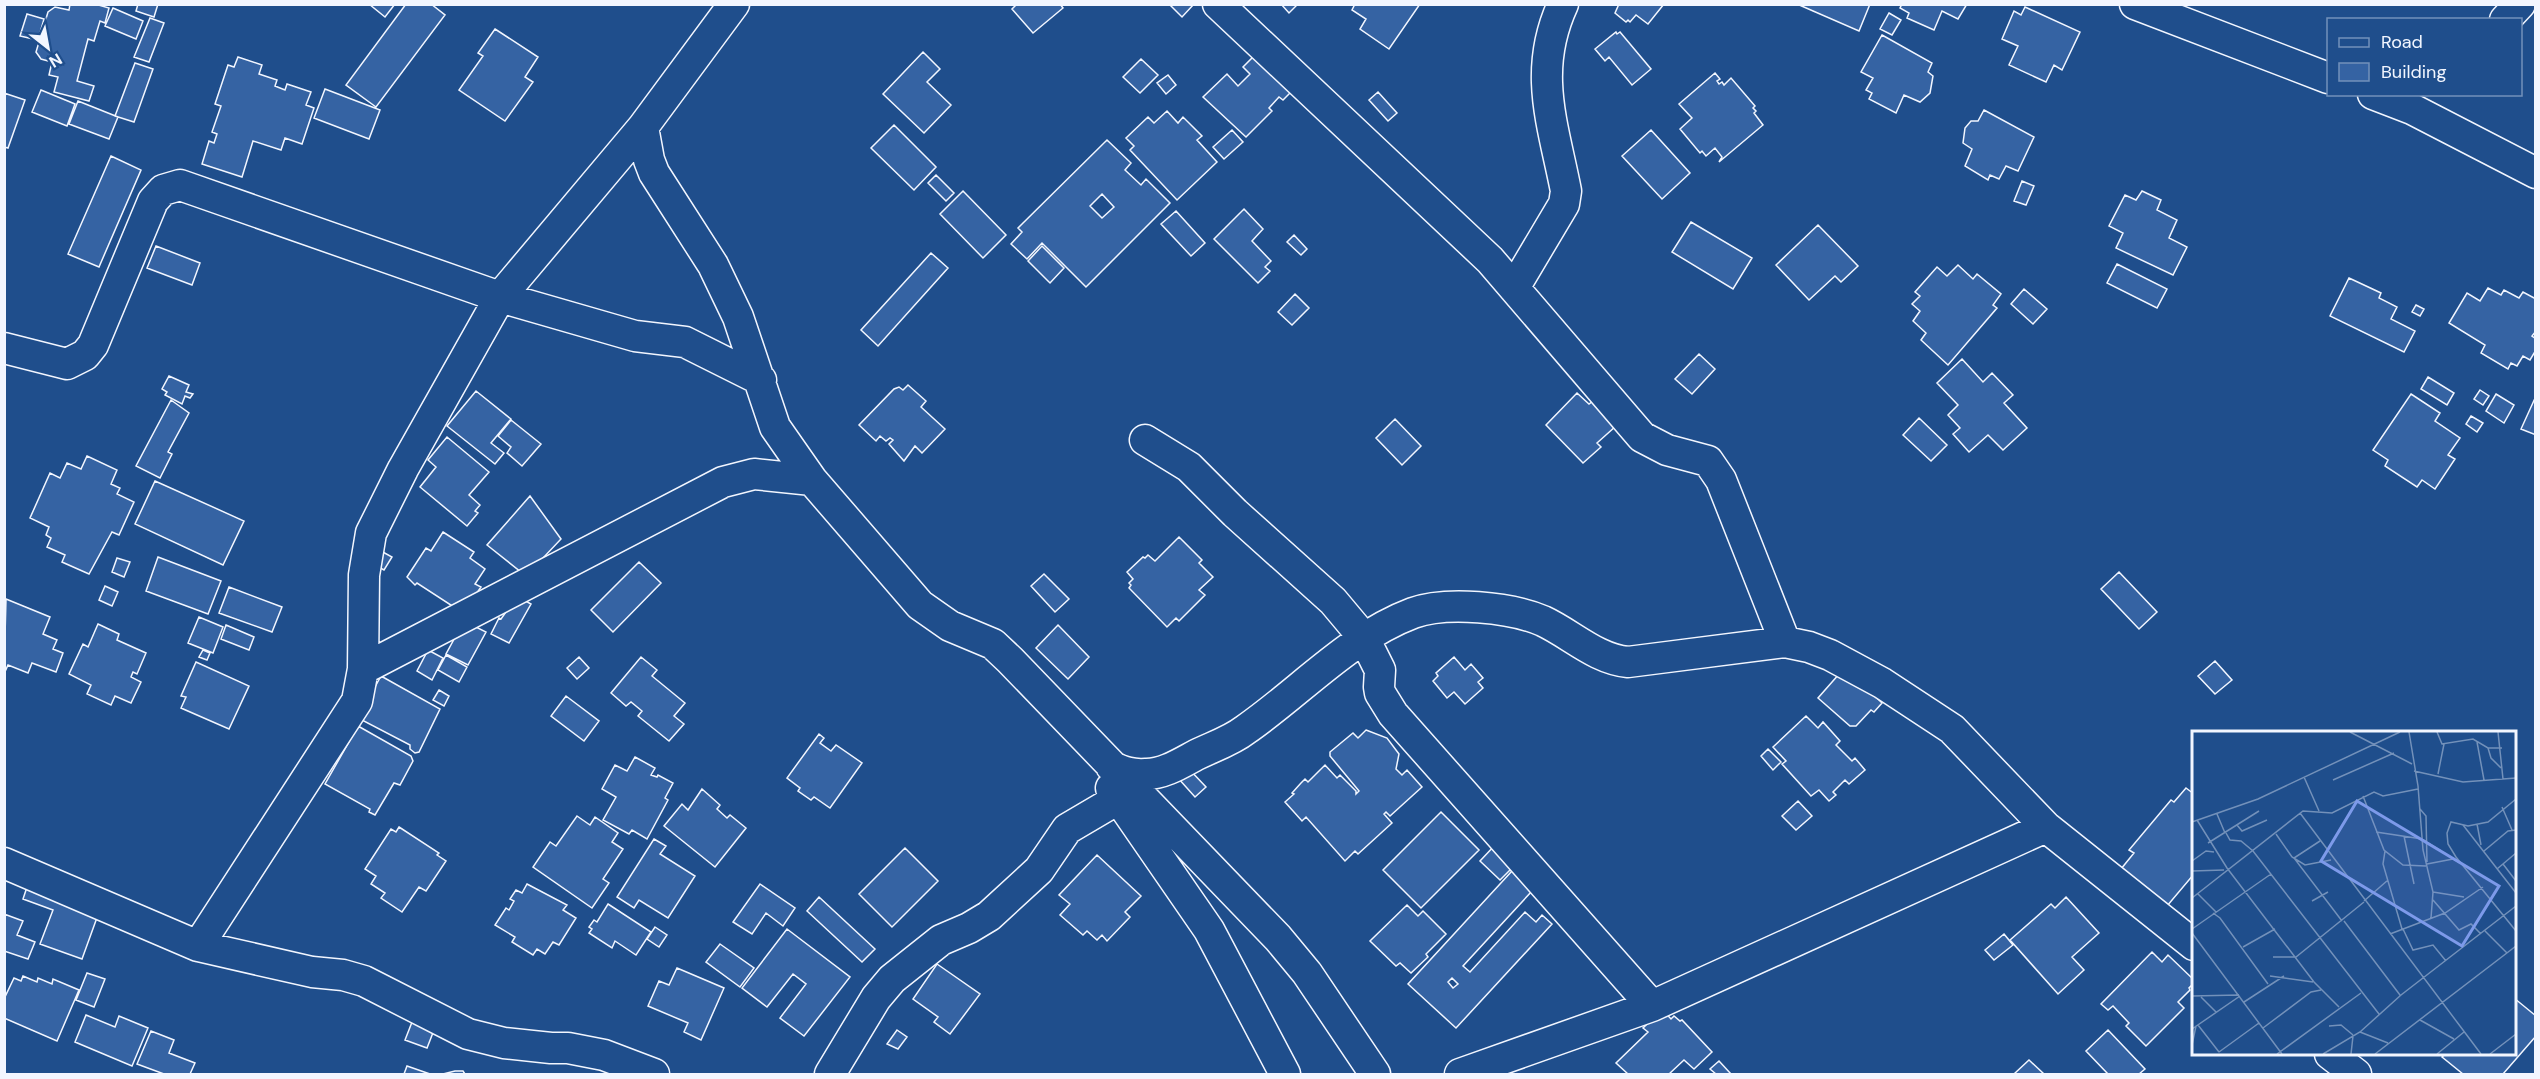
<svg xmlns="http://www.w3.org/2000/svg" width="2540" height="1079" viewBox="0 0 2540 1079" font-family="'DM Sans',sans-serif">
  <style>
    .building { fill: #3563a3; stroke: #f2f6ff; stroke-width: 1.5; fill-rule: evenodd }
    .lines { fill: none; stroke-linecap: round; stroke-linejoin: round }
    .street-casing { stroke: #f2f6ff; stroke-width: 33 }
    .street { stroke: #1f4e8c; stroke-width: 30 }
    .inset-road { fill: none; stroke: #7391ba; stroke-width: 1.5 }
    .view { fill: #7d9aea; fill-opacity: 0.15; stroke: #7d9aea; stroke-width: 3 }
    .inset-edge { fill: none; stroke: #f2f6ff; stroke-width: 3 }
  </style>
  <rect width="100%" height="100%" fill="#1f4e8c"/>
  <path class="building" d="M70 4H95L109 8 105 23 100 21 94 41 88 39 77 81 94 86 89 101 54 92 58 77 49 75 52 62 41 59 36 52 48 12 55 7 69 10Z
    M138 4H158L154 17 136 11Z
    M369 4H395L385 17Z
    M406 4H431L445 15 376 107 346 85Z
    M1017 4H1060L1063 8 1033 33 1012 9Z
    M1169 4H1194L1182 17Z
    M1281 4H1297V5L1289 13Z
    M1355 4H1420L1389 49 1360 29 1366 19 1352 10Z
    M1619 4H1664L1648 24 1636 15 1630 22 1628 20 1626 22 1615 13Z
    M1797 4H1870L1859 31Z
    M1902 4H1967L1958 19 1942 11 1934 30 1907 18 1909 13 1900 8Z
    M2025 7 2080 32 2062 70 2054 65 2046 82 2009 65 2018 46 2002 39 2014 11 2021 15Z
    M113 8 143 21 136 39 105 26Z
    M1889 13 1901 20 1892 35 1880 29Z
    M27 14 44 19 38 40 20 36Z
    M150 18 164 23 149 62 134 57Z
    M495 29 538 57 525 77 533 82 505 121 459 90 483 56 478 53Z
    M1616 32 1617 34 1620 32 1651 69 1632 85 1609 57 1605 61 1595 49Z
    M1882 35 1932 63 1928 72 1933 76 1930 93 1920 102 1904 95 1896 113 1869 99 1872 93 1866 90 1873 78 1861 72Z
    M1261 49 1291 92 1283 100 1279 97 1269 108 1272 111 1246 137 1203 97 1227 74 1238 86 1250 74 1243 67Z
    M923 52 940 69 927 82 951 105 924 133 883 94Z
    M238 57 262 65 259 74 277 80 275 86 285 90 287 84 311 92 306 105 314 108 302 144 285 138 281 150 253 141 242 177 202 164 209 141 214 143 217 134 212 132 221 106 215 104 228 65 234 67Z
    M1141 59 1158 75 1140 93 1123 77Z
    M135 63 153 69 134 122 115 116Z
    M1715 73 1720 79 1717 81 1719 84 1722 82 1724 85 1731 78 1755 106 1753 108 1756 111 1754 113 1763 125 1719 162 1722 157 1715 148 1706 156 1702 151 1700 153 1680 129 1692 118 1679 104Z
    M1168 75 1176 85 1166 94 1157 83Z
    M325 89 380 110 369 139 314 118Z
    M41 90 75 104 67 126 32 112Z
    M1378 92 1397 113 1388 121 1369 100Z
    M4 93 25 100 8 148 4 147Z
    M78 101 118 117 109 139 69 124Z
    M1984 110 2034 137 2018 171 2006 166 1999 179 1990 175 1988 180 1965 166 1972 149 1963 143 1965 128 1971 121H1978Z
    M1167 111 1178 123 1183 117 1202 136 1197 140 1217 162 1177 200 1130 150 1134 146 1126 138 1148 117 1154 123Z
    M894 125 936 167 914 190 871 148Z
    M1232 130 1243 142 1224 159 1213 147Z
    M1651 130 1690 173 1662 199 1622 156Z
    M1107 140 1131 163 1125 170 1141 185 1146 179 1170 203 1086 287 1042 243 1027 259 1011 244 1022 232 1018 228ZM1102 194 1114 207 1102 218 1090 206Z
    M111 156 141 170 99 267 68 254Z
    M936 175 954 193 946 201 928 183Z
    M2022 181 2034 186 2026 205 2014 201Z
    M963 191 1006 235 983 258 940 214Z
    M2142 191 2161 200 2157 210 2177 220 2169 238 2187 247 2173 275 2116 248 2123 233 2109 226 2125 195 2136 200Z
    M1244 209 1263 229 1252 241 1271 261 1265 267 1270 271 1258 283 1214 239Z
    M1176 211 1205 243 1191 256 1161 224Z
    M1691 222 1752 258 1733 289 1672 252Z
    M1818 225 1858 266 1841 282 1835 276 1809 300 1776 265Z
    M1294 235 1307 249 1301 255 1287 242Z
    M156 246 200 263 192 285 147 268Z
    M1042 246 1064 268 1050 283 1028 261Z
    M931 253 948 268 878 346 861 330Z
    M2117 264 2167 289 2157 308 2107 283Z
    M1958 265 1973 279 1977 274 2001 294 1993 305 1997 308 1948 365 1921 340 1926 333 1913 321 1920 311 1912 304 1920 296 1915 292 1937 267 1947 276Z
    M2349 278 2381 293 2379 298 2397 307 2391 319 2415 331 2404 352 2330 316Z
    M2488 288 2501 295 2504 290 2519 298 2523 292 2536 299V331L2532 336 2536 339V350L2530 360 2523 356 2517 366 2511 363 2508 369 2481 353 2485 345 2449 323 2467 293 2480 301Z
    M2024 289 2047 309 2033 324 2011 304Z
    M1295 294 1309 308 1292 325 1278 312Z
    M2416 305 2424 309 2420 316 2412 312Z
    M1699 354 1715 369 1692 394 1675 379Z
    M1962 359 1983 382 1992 373 2013 395 2004 403 2027 428 2003 450 1988 435 1969 452 1953 434 1960 428 1948 415 1958 405 1937 383Z
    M169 376 189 385 186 392 193 394 190 398 185 396 182 404 165 395 167 392 162 389Z
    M2428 377 2454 393 2447 405 2421 389Z
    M908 385 926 401 921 407 945 429 922 453 915 446 904 461 889 444 893 440 890 438 886 441 880 436 876 441 859 425 894 389 899 387 903 390Z
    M2480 390 2489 396 2483 405 2474 399Z
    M476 391 511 419 491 443 504 453 495 464 447 426Z
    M1577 393 1589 404 1593 401 1616 426 1597 443 1601 447 1583 463 1546 425Z
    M2411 394 2440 413 2435 421 2460 438 2448 455 2455 459 2435 489 2422 480 2417 487 2385 466 2388 460 2373 450Z
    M2496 394 2514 405 2504 423 2486 411Z
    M2536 396V435L2521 429Z
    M171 400 189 413 168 452 172 454 160 478 136 466Z
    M2471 416 2483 423 2477 432 2466 424Z
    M1919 418 1947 445 1931 461 1903 435Z
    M1395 419 1421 446 1402 465 1376 438Z
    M511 420 541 444 522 466 507 453 511 447 498 436Z
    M447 437 489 472 469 495 480 505 475 511 478 513 467 526 420 487 436 467 428 460Z
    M87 456 117 470 111 484 120 488 117 494 134 502 119 535 112 532 89 574 62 562 65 555 47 547 51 538 46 535 49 527 30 518 50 473 60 478 67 463 81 469Z
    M155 481 244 521 223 565 135 524Z
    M530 496 561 539 526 576 487 545Z
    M443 532 474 552 470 558 485 569 475 584 481 587 463 613 417 583 415 585 407 577 426 548 431 551Z
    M1179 537 1202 560 1199 563 1213 577 1199 590 1205 595 1179 621 1176 618 1167 627 1129 588 1131 585 1129 583 1133 579 1127 572 1143 557 1145 558 1148 555 1155 561Z
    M381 551 392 557 384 570 373 564Z
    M158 557 221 581 208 614 146 591Z
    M117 558 130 562 124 577 112 572Z
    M639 562 661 583 613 632 591 610Z
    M2119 572 2157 612 2139 629 2101 589Z
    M1044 574 1069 599 1055 612 1031 586Z
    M105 586 118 592 112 606 99 600Z
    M229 587 282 607 272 632 219 613Z
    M517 596 531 604 509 643 491 634 499 618 501 619Z
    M6 599 50 617 43 634 57 640 53 649 63 653 56 672 32 663 28 673 8 665 4 674Z
    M199 617 223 627 213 653 188 643Z
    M464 621 486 632 468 665 446 654Z
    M98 624 119 634 117 640 146 653 137 674 133 672 131 677 141 682 131 703 115 696 111 705 87 694 91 685 69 674 83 644 88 647Z
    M226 625 254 637 249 650 221 639Z
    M1058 625 1089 657 1068 679 1036 648Z
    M203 650 210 653 207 660 199 657Z
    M428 650 443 658 432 680 417 671Z
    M446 655 467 667 459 682 438 670Z
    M579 657 589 668 577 679 567 668Z
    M641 657 657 670 652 676 685 703 674 716 684 724 669 741 638 716 642 711 631 702 626 706 611 693Z
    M1454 657 1465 670 1471 664 1483 678 1478 682 1483 688 1465 704 1454 692 1447 698 1433 681 1438 676 1436 673Z
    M2215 661 2232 680 2215 694 2198 676Z
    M196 662 249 686 229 729 181 708 186 697 181 696Z
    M1847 665 1882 694 1878 699 1882 703 1874 712 1871 710 1856 726H1850L1818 698Z
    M381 676 440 709 419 752 415 753 410 749V745L358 718Z
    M439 690 449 696 444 706 433 700Z
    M566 696 599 721 584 741 551 716Z
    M1806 716 1818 728 1823 722 1840 741 1836 745 1852 761 1855 758 1865 770 1849 784 1845 780 1833 792 1836 795 1829 801 1819 790 1811 796 1782 764 1786 761 1773 747Z
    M358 726 411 756 413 761 400 785 394 783 375 815 369 812 370 809 325 784Z
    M1366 730 1387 738 1399 754 1396 769 1402 775 1407 770 1422 787 1390 816 1386 812 1384 814 1392 823 1358 854 1355 851 1345 861 1306 817 1302 821 1285 802 1294 794 1292 793 1301 783 1305 779 1308 782 1325 765 1337 778 1340 775 1356 791V794L1359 791 1330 756V752L1353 733 1358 738Z
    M819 734 824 738 820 743 831 751 836 745 862 763 830 808 814 797 811 800 798 791 800 788 787 778Z
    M1768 749 1781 762 1773 770 1761 756Z
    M635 757 655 768 651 775 657 777 658 775 673 783 665 798 668 800 647 839 632 830 629 834 603 820 616 797 602 789 615 765 627 771Z
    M1188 768 1206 787 1195 797 1178 778Z
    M2186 788 2194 794V874L2167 906 2121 869 2134 853 2129 850 2171 800 2174 802Z
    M702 789 720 805 717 809 727 818 730 815 746 828 715 867 664 826 682 804 688 810Z
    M1798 801 1812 816 1796 830 1782 816Z
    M1441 812 1479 850 1421 908 1383 870Z
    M577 816 590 825 595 817 618 833 612 842 623 849 603 879 609 883 592 908 533 867 550 842 556 846Z
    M399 827 439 853 437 855 446 861 426 891 419 887 402 912 381 898 385 893 371 884 376 876 365 869 391 829 396 832Z
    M654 839 666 846 660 854 695 876 668 918 639 900 634 908 617 897Z
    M1496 844 1517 863 1500 880 1480 861Z
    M905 848 938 881 892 927 859 894Z
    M1097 855 1141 896 1125 912 1130 917 1107 941 1102 935 1097 940 1087 931 1083 935 1060 915 1070 904 1059 895Z
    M1523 859 1532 891 1463 966 1470 972 1525 912 1536 922 1542 915 1552 924 1456 1028 1408 984ZM1452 978 1458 984 1453 988 1448 982Z
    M31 875 103 901 82 959 40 944 53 910 23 899Z
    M527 884 567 905 563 910 576 918 559 945 553 942 545 954 537 949 533 955 512 942 515 937 495 925 506 908 509 910 514 901 510 899 516 890 522 893Z
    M760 884 795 908 783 926 766 913 752 934 733 922Z
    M819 897 875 949 862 962 807 911Z
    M2066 897 2099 933 2072 957 2084 970 2058 994 2010 940 2051 904 2055 908Z
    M608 904 651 932 636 955 615 941 612 948 589 933 592 929 589 927 594 920 597 922Z
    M1407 905 1418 916 1423 911 1446 934 1426 954 1428 957 1411 973 1400 963 1396 966 1370 941Z
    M4 914 23 921 17 935 35 942 28 959 4 951Z
    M655 927 667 935 659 947 647 939Z
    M787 929 850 977 804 1036 780 1018 806 984 793 974 767 1007 742 988Z
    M2004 934 2013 945 1994 960 1985 950Z
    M720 944 754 968 740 987 706 962Z
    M2152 952 2162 962 2168 955 2194 980V983L2189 988 2190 990 2178 1002 2184 1008 2146 1046 2126 1026 2129 1023 2113 1006 2108 1010 2101 1004Z
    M937 964 980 994 950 1034 934 1022 938 1017 913 999Z
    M677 968 724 988 701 1040 684 1032 688 1023 648 1006 659 981 669 985Z
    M87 973 105 979 94 1007 76 1000Z
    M23 976 37 982 38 978 52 984 53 979 79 990 57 1041 4 1018V999L14 978 21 981Z
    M2514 998 2536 1016V1036L2503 1074H2463L2442 1057 2445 1054H2514Z
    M1662 1009 1671 1019 1674 1016 1680 1021 1682 1020 1712 1052 1694 1069 1684 1060 1669 1074H1628L1616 1063 1648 1032 1643 1028Z
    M86 1015 115 1027 119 1016 148 1028 132 1066 75 1042Z
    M414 1017 436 1025 427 1048 405 1040Z
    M897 1030 907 1037 898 1049 887 1044Z
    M2108 1030 2145 1069 2139 1074H2108L2086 1051Z
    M151 1031 174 1040 169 1053 195 1063 190 1074H164L137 1064Z
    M2029 1060 2044 1074H2014Z
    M1719 1061 1731 1074H1716L1710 1069Z
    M407 1066 430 1074H404Z
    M455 1071H463L465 1074H443Z"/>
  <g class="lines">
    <g class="street-casing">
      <path id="street" d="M1218 4 1490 260 1642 437 1667 450 1708 461 1721 480 1785 642
        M2135 4 2328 78
        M2505 20 2520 4
        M2373 94 2412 109 2536 173
        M643 127 649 160 654 173 713 265 738 317 775 427 812 480 920 605 950 626 993 644 1010 660 1278 938 1307 973 1375 1074
        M1514 288 1564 204 1566 191C1553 124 1532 71 1563 4
        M4 348 67 364 85 355 93 345 153 201 163 190 180 185 500 297 635 336 685 342 761 380
        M1145 440 1189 467 1235 513 1333 601 1364 638 1380 670 1379 687 1380 693 1393 714 1652 1006
        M363 669 723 482 754 474 812 480
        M1111 766C1123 772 1132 775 1146 774 1164 774 1181 763 1196 755 1212 747 1231 741 1245 730 1300 692 1349 637 1413 613 1446 601 1511 607 1543 621 1571 634 1596 659 1628 662L1785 642 1809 647 1830 655 1882 683 1952 729 2046 827 2194 945
        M1111 788 1209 930 1285 1074
        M4 863 198 946 312 972 343 975 364 981 468 1034 504 1043 551 1048H568L604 1055 654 1074
        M198 946 357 701 363 669 364 575 371 533 403 469 500 297 643 127 734 4
        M2330 1054 2356 1074
        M830 1074 876 998 892 979 941 940 969 928 989 916 1039 870 1067 829 1118 799
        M1460 1074 1652 1006 2046 827"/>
    </g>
    <use href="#street" class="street"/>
  </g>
  <g transform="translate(2192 731)">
    <rect width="324" height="324" fill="#1f4e8c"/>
    <path class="inset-road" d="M158 1 220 33M217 1 226 55 231 119 241 161 239 187M245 1 250 13 281 8 296 17H310M306 1 311 48M285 11 292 49M296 17 299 27 309 37M222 40 271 51 324 47M246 43 252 13M112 46 127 80M141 49 202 22M171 65 192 119 211 134 234 135M324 68 296 91 276 95 259 91 255 102 256 113 264 126 324 200M310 76 320 99M228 78 234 85 235 131M108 82 289 323M25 83 33 102M5 89 35 137 122 251 147 276M0 91 66 68 208 1M285 93 289 114M45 94 50 100 75 89M271 94 324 162M184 101 230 108 268 132M34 102 38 109 49 110 61 120 187 283M84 103 100 126 113 134 139 129M212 105 222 153M128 110 102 127 150 190M16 112 67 80M193 120 191 133 210 198M292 120 316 100 324 99M0 130 14 120 22 121M235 133 261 128M311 133 324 150M305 138 324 122M0 140 32 139M241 161 272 166M6 163 24 181M0 167 111 80 140 82 182 61 191 65 226 58M241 169 267 199 279 193 289 203M120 170 136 161M172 170 196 149M21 182 28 187 76 253M152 190 208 264M0 198 79 143M211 198 221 219 241 214 254 230M293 200 315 222M0 202 90 323M198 203 253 182 291 156M51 216 83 198M81 226H104L172 171M78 245 121 251M0 265 47 264M9 266 24 281M52 271 92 245M228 289 262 308M6 294 27 321M137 295 149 294 161 304M71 297 119 261 129 259M0 298 48 265M168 301 196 312M0 314 4 295M27 321 67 292M85 323 169 262M131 323 168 301 209 264 324 175M159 323 161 305M183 323 324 215M245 323 272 301M298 323 324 303"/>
    <path class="view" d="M165 70 307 155 270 215 129 130Z"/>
    <rect width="324" height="324" class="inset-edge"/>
  </g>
  <rect width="2540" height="1079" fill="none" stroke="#f2f6ff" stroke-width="12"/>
  <rect x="2327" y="18" width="195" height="78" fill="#1f4e8c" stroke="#7391ba" stroke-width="1.5"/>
  <rect x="2339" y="38" width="30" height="9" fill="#1f4e8c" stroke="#7391ba" stroke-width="1.5"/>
  <text x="2381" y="48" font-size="18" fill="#f2f6ff">Road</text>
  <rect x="2339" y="63" width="30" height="18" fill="#3563a3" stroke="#7391ba" stroke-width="1.5"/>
  <text x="2381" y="78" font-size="18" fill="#f2f6ff">Building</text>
  <g transform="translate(48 48) rotate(149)" stroke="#1f4e8c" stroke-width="4.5" paint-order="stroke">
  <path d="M0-4.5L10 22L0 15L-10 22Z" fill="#f2f6ff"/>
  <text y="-9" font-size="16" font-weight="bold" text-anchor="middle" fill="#f2f6ff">N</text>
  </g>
</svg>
